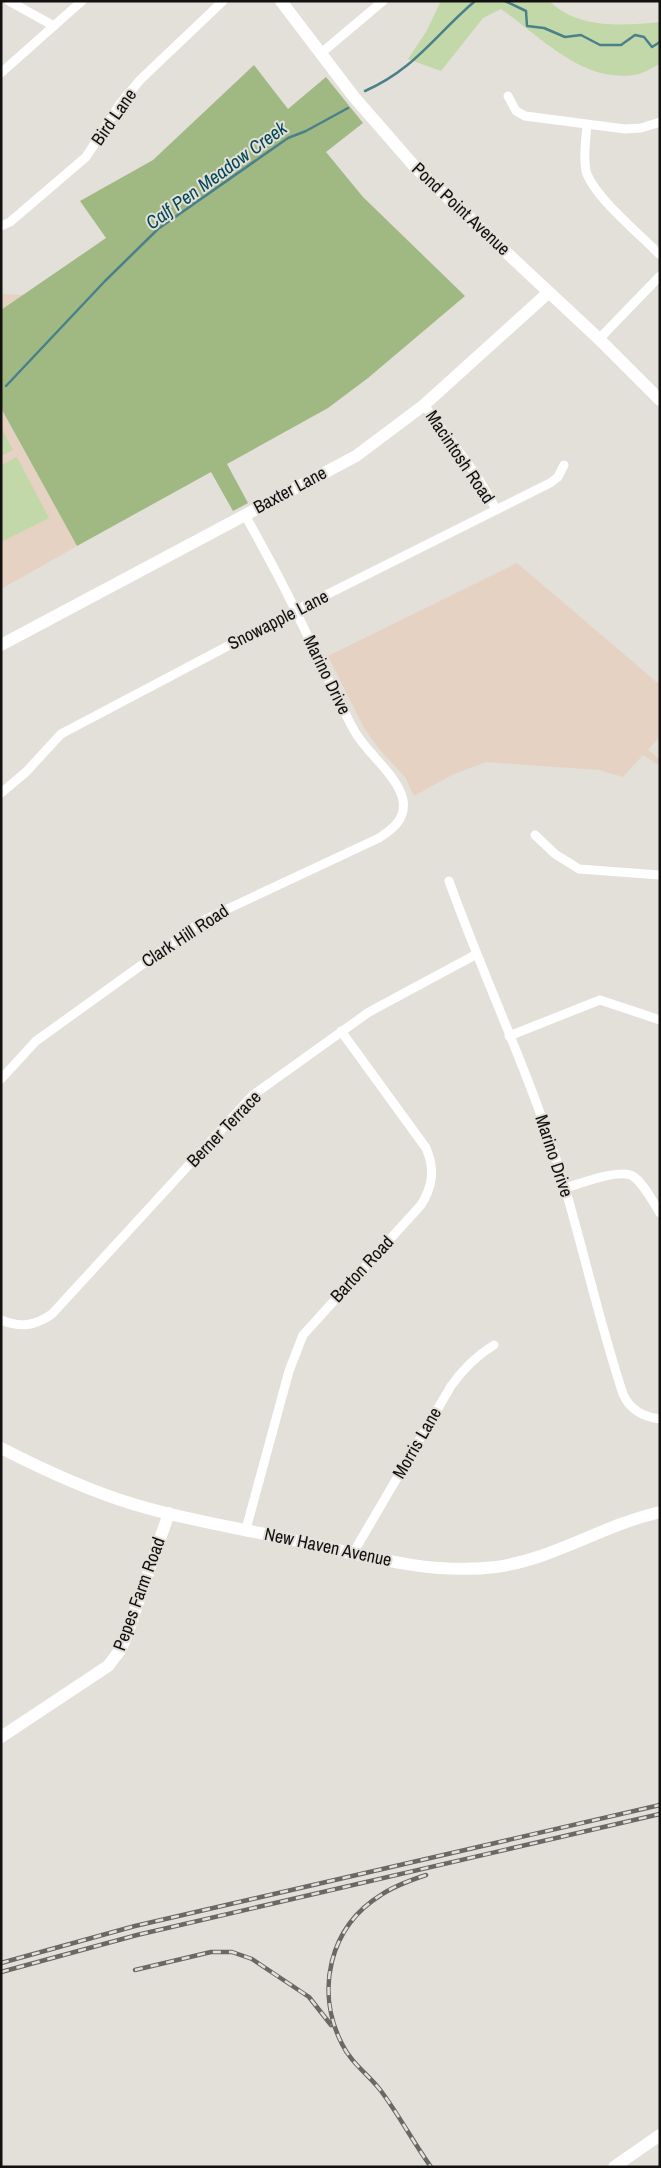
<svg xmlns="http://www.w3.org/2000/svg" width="661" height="2168" viewBox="0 0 661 2168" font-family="'Archivo Narrow',sans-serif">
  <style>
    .education { fill: #e6d2c3 }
    .green { fill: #c2d8a9 }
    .forest { fill: #a0b983 }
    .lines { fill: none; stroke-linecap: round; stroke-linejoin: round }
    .stream { stroke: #4b808b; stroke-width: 2.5 }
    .street { stroke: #fff; stroke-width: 9 }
    .secondary { stroke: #fff; stroke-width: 12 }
    .rail-casing { stroke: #6a6864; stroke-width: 4.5 }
    .rail { stroke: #e3dfd9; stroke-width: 2.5; stroke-dasharray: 8; stroke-linecap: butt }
    .labels { text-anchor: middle; stroke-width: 4; stroke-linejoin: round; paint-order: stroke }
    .street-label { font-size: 18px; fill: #12110f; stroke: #e3dfd9 }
    .water-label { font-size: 19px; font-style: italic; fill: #004955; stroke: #e3dfd9 }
  </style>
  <rect width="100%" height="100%" fill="#e3dfd9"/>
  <path class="education" d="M1 294 26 295 1 310Z
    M1 408 77 546 1 589Z
    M517 563 660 685V736L648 750 660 759V766L643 755 623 777 599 770 486 762 454 774 414 796 405 777 379 749 364 728 328 656Z"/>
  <path class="green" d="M441 1H549C578 29 622 26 660 22V64C653 67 646 72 639 74 585 86 541 37 501 9L483 18 441 71 408 59 426 32Z
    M1 427 13 450 1 456Z
    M17 457 49 518 1 542V465Z"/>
  <path class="forest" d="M254 65 288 109 326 77 363 123 326 152 363 197 465 296 368 378 328 408 227 464 248 503 233 511 211 472 77 546 1 408V310L106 238 80 201 153 160Z"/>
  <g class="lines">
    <path class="stream" d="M505 1 526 11 527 26 544 28 565 37 581 35 600 45H621L635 35 644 37 652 47 660 42
      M365 91C415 69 435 35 475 1
      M6 386 105 281 158 229 288 138 306 131 348 108"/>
    <path class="street" d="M9 1 54 26
      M320 54 383 1
      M1 73 82 1
      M508 96 516 111 525 116 625 129 641 128 660 122
      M587 125C586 139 583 156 586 171 593 196 641 235 660 255
      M1 226 10 222 86 157 120 104 140 80 223 1
      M599 339 660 276
      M424 405 477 476 496 509
      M1 793 26 772 61 734 296 610 550 483 558 477 564 465
      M535 835 555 854 579 869 660 875
      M449 881C478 962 514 1040 543 1121 576 1210 593 1304 623 1394 630 1410 643 1417 660 1419
      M509 1036 600 1000 660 1020
      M1 1079 36 1041 204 920 379 838C393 829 406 819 403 800 398 776 367 753 355 732 334 694 317 654 298 616 282 581 263 548 245 515
      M565 1188C580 1184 622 1167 634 1177 645 1185 652 1201 660 1213
      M1 1320C20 1328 35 1326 52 1314L253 1095 369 1012 475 955
      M246 1529 289 1371 303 1335 421 1205C433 1186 435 1169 426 1148L341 1031
      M353 1553 451 1386C463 1369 476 1356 494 1345"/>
    <path class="secondary" d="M281 1 354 97 415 167 599 339 660 400
      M1 645 356 456 424 405 549 292
      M1 1448C44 1470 87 1490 133 1504 188 1521 246 1529 302 1542 366 1556 430 1575 496 1567 554 1559 603 1525 660 1512
      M1 1737 108 1666 121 1649 126 1637 169 1513
      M614 2167 660 2135"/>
    <g class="rail-casing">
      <path id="rail" d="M426 1875C411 1880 394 1886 381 1895 329 1927 315 1991 342 2044 351 2063 369 2075 381 2091 399 2115 413 2142 431 2167
        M1 1963 135 1926 660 1805
        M135 1970 211 1952H232L252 1959 309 1997 331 2025
        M1 1972 137 1935 660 1814"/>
    </g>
    <use href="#rail" class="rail"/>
  </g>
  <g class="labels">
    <g class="street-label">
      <text transform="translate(114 117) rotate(-55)" y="6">Bird Lane</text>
      <text transform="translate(461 209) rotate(43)" y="6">Pond Point Avenue</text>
      <text transform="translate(460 457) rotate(56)" y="6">Macintosh Road</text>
      <text transform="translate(290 490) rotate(-28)" y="6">Baxter Lane</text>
      <text transform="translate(278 620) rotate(-27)" y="6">Snowapple Lane</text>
      <text transform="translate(327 675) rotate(64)" y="6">Marino Drive</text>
      <text transform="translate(185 936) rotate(-33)" y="6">Clark Hill Road</text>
      <text transform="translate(224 1129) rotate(-46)" y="6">Berner Terrace</text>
      <text transform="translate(554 1156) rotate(72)" y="6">Marino Drive</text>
      <text transform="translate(362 1269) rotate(-47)" y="6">Barton Road</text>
      <text transform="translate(417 1443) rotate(-60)" y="6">Morris Lane</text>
      <text transform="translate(328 1547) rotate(12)" y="6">New Haven Avenue</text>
      <text transform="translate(139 1594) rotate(-70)" y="6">Pepes Farm Road</text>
    </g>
    <g class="water-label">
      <text transform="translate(216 175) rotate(-36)" y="7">Calf Pen Meadow Creek</text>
    </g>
  </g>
  <rect width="661" height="2168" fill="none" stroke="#12110f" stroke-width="5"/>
</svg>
